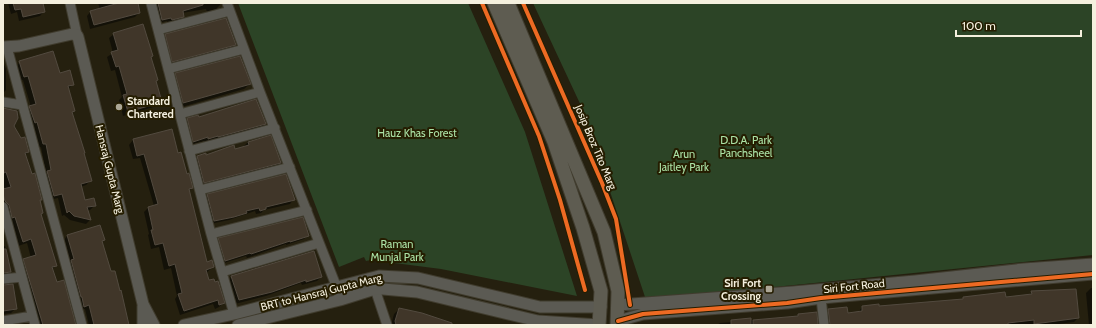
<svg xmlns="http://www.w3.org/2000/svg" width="1096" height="328" viewBox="0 0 1096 328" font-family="Cabin,sans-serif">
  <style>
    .green { fill: #2c4426 }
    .shadow { fill: #0007 }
    .building { fill: #403629; stroke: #524a3f }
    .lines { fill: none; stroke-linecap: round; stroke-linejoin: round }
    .minor-casing { stroke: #403c2e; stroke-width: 11 }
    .tertiary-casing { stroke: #403c2e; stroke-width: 13 }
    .secondary-casing { stroke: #403c2e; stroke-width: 15 }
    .minor { stroke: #5b5a53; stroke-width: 9 }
    .tertiary { stroke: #5b5a53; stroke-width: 11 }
    .secondary { stroke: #5e5c51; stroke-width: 13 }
    .cycleway-casing { stroke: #251d00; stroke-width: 6 }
    .cycleway { stroke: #ed6a23; stroke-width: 4 }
    .poi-dot { fill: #aca796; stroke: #251d00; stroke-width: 1.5 }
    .labels { text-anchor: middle; stroke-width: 4; stroke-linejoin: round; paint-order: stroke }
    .poi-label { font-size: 11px; font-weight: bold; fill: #f5f0de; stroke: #251d00; text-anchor: start }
    .park-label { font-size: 11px; fill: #abe2a5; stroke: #251d00 }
    .street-label { font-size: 11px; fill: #f5f0de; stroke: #251d00 }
  </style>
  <rect width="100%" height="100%" fill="#25200f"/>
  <path class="green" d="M238 3H468L525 132 577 296 441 269 371 260 366 261 364 257 339 267Z
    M533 3H1093V255L646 300 583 110Z"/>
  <path class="shadow" d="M8 3H42L44 11 40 16 19 21 17 12 11 14Z
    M98 3H137L139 13 135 17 90 29 87 16 91 11 100 9Z
    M153 3H220V5L216 9 207 12 206 9 182 13 183 17 179 20 168 23 167 21 158 23Z
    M114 34 152 56 151 57 155 82 161 102 157 106 123 116 119 100 122 97 115 70 111 71 107 57 113 53 109 38Z
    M166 35 235 45 230 50 167 66 161 40Z
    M20 62 59 74 73 84 68 89 74 110 72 113 91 180 86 185 80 187 85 202 95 205 90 210 87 211 90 220 86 224 70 220 64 215 62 216 58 198 49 200 43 177 46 173 41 147 38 148 25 112 31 107 23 80 19 81 15 67Z
    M3 64H4L6 69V90L3 93Z
    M176 74 250 84 244 89 178 108 171 79Z
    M3 109 28 152 25 155 41 199 39 201 40 215 55 266 52 269 56 284 75 325H37L19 265 24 260 31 258 27 243 18 246 3 209V190H5L3 183Z
    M198 118 265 124 261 128 214 140V139L204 142V141L189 145 184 123 188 119Z
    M133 140 177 154 192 188 189 191 206 263 213 267 206 273 209 281 223 303 219 307 215 309 213 304 180 315 175 299 177 296 171 268 164 270 159 247 151 249 148 235 149 234 144 212 148 208 154 206 140 158 133 159 129 145Z
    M248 142 280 163 277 166 200 186 194 160 197 156 245 148 244 146Z
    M207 195 293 200 290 204 264 210 261 213 256 214 255 211 229 220 210 224 204 199Z
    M99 226 104 240 101 242 128 325H89L85 309 80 310 63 241 67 236Z
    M308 235 304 239 286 245V244L247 258 246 256 221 264 215 243 219 239Z
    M5 246 10 272 5 277H3V247Z
    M232 276 321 277 317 281 302 285 301 283 266 296 235 304 228 281Z
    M3 285 16 308 11 313 3 314Z
    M1091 288H1093V325H1089L1086 293Z
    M1032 292 1078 318 1074 322 1051 325H825L824 315 829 310 847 314 858 313 862 307H878L961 300 963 298H1005L1028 296Z
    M399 309 422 314 455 325H391L394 314Z
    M816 313 817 325H717L720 323 795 317 798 315Z"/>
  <path class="building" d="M13 3H43L45 12 23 17 21 9 15 10Z
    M119 3H138L140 13 94 25 90 11Z
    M158 3H203V5L183 11 184 17 172 20 171 18 162 20Z
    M226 18 236 45 172 62 165 34Z
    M143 24 153 56 151 57 158 80 156 81 162 102 128 112 123 95 127 94 119 66 116 67 111 52 118 50 113 33Z
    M53 51 60 73 70 70 74 85 68 86 75 111 72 112 85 153H84L92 181 81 184 85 200 94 198 96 206 87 207 91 220 74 216 69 211 67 213 62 194 54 196 47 171 51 170 46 144H43L37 122 35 123 29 106 36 104 28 76 24 77 19 61Z
    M240 56 251 84 183 103 175 73Z
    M256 99 266 124 218 137V136L208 139V137L193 142 187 118 198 115 199 117Z
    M3 108 17 111 18 118 14 126 21 138 25 137 29 152 25 153 32 174 35 173 42 200H40L43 213 41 214 57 266 52 267 57 282 64 280 76 325H43L23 259 36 255 31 239 23 242 15 217 12 218 9 205 5 201 3 194V189L11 187 6 172 4 173 3 168Z
    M172 129 178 153 181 152 187 174 189 173 193 188 189 189 207 262 212 260 214 267 206 270 209 280 214 279 215 282 218 281 225 303 219 305 218 300 184 311 178 294 182 293 175 264 169 266 163 243 155 245 151 230H153L148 207 158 204 144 154 137 156 133 139Z
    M271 135 281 163 204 183 197 156 206 153V155L234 145 235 149 249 145 248 142Z
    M286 174 295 200 266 207V209L260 211 259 208 246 211 247 213 234 217 214 221 207 194Z
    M303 217 309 236 290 242V241L251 254 250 253 225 261 218 238Z
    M100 225 105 240 102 241 111 271H115L120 291 121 290 129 325H94L89 305 84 307 82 297H81L71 260 74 259 67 235Z
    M3 249H6L11 272 3 273Z
    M314 251 322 277 306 282V280L272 292 239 300 231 276Z
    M13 284 17 309 3 311V285Z
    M1076 289 1079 318 1034 324V320L1008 323V325H830L828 309 847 307 848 313 862 311V306L879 304V306L963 299V297L1005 292 1006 297 1032 294 1031 291Z
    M399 308 422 313 452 323V325H396L395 321Z
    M817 312 818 325H753V320L798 316V314Z
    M751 318V325H731V320Z"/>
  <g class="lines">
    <g class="minor-casing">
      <path id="minor" d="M70 3 77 35
        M151 3 211 234 234 314
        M227 3 260 92 337 288 340 300
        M158 30 230 11
        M7 47 82 325
        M168 69 244 49
        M3 102 22 105
        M180 114 260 92
        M189 151 275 128
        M200 190 290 167
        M3 207 35 325
        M211 234 307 210
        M222 272 319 243
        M3 279 22 277
        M375 289 387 325
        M821 298 824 325
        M3 321 32 316"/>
    </g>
    <g class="tertiary-casing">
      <path id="tertiary" d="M3 47 19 46 72 34 77 35 78 37 143 304 154 325
        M618 305 793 292 915 281 1024 269 1093 264
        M618 321 643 314 787 303 821 298 910 290 1093 274
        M143 325V306
        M184 325 234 314 379 276 418 278 540 307H601
        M238 325 340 300 375 289H383L417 292 538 321 599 325"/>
    </g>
    <g class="secondary-casing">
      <path id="secondary" d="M494 3 554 142 583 228 601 291 599 325
        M508 3 604 232 618 291 617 325"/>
    </g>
    <use href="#minor" class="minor"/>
    <use href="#tertiary" class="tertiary"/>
    <use href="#secondary" class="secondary"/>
    <g class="cycleway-casing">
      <path id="cycleway" d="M482 3 539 136 560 200 585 290
        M523 3 602 183 616 219 630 305
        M618 321 643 314 787 303 821 298 910 290 1093 274"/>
    </g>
    <use href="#cycleway" class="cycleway"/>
  </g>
  <g class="poi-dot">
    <circle cx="119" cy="107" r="4"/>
    <rect x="765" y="285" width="8" height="8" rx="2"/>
  </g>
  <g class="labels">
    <g class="poi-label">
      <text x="127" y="105">Standard<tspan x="127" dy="13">Chartered</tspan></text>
      <text x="761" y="287" text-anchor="end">Siri Fort<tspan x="761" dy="13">Crossing</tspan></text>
    </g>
    <g class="park-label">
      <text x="417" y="137">Hauz Khas Forest</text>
      <text x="746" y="144">D.D.A. Park<tspan x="746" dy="13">Panchsheel</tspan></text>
      <text x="684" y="158">Arun<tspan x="684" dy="13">Jaitley Park</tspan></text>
      <text x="397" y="248">Raman<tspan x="397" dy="13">Munjal Park</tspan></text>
    </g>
    <g class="street-label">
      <text transform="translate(596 147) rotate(67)" y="4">Josip Broz Tito Marg</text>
      <text transform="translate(110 169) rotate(76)" y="4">Hansraj Gupta Marg</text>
      <text transform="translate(854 286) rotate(-6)" y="4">Siri Fort Road</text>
      <text transform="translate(321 292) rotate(-14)" y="4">BRT to Hansraj Gupta Marg</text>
    </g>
  </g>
  <rect width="1096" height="328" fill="none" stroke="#f5f0de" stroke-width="8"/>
  <path d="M956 30v6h125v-6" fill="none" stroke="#f5f0de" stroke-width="2"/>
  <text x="962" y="30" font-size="12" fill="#f5f0de" stroke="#251d00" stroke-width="3" paint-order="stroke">100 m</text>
</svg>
